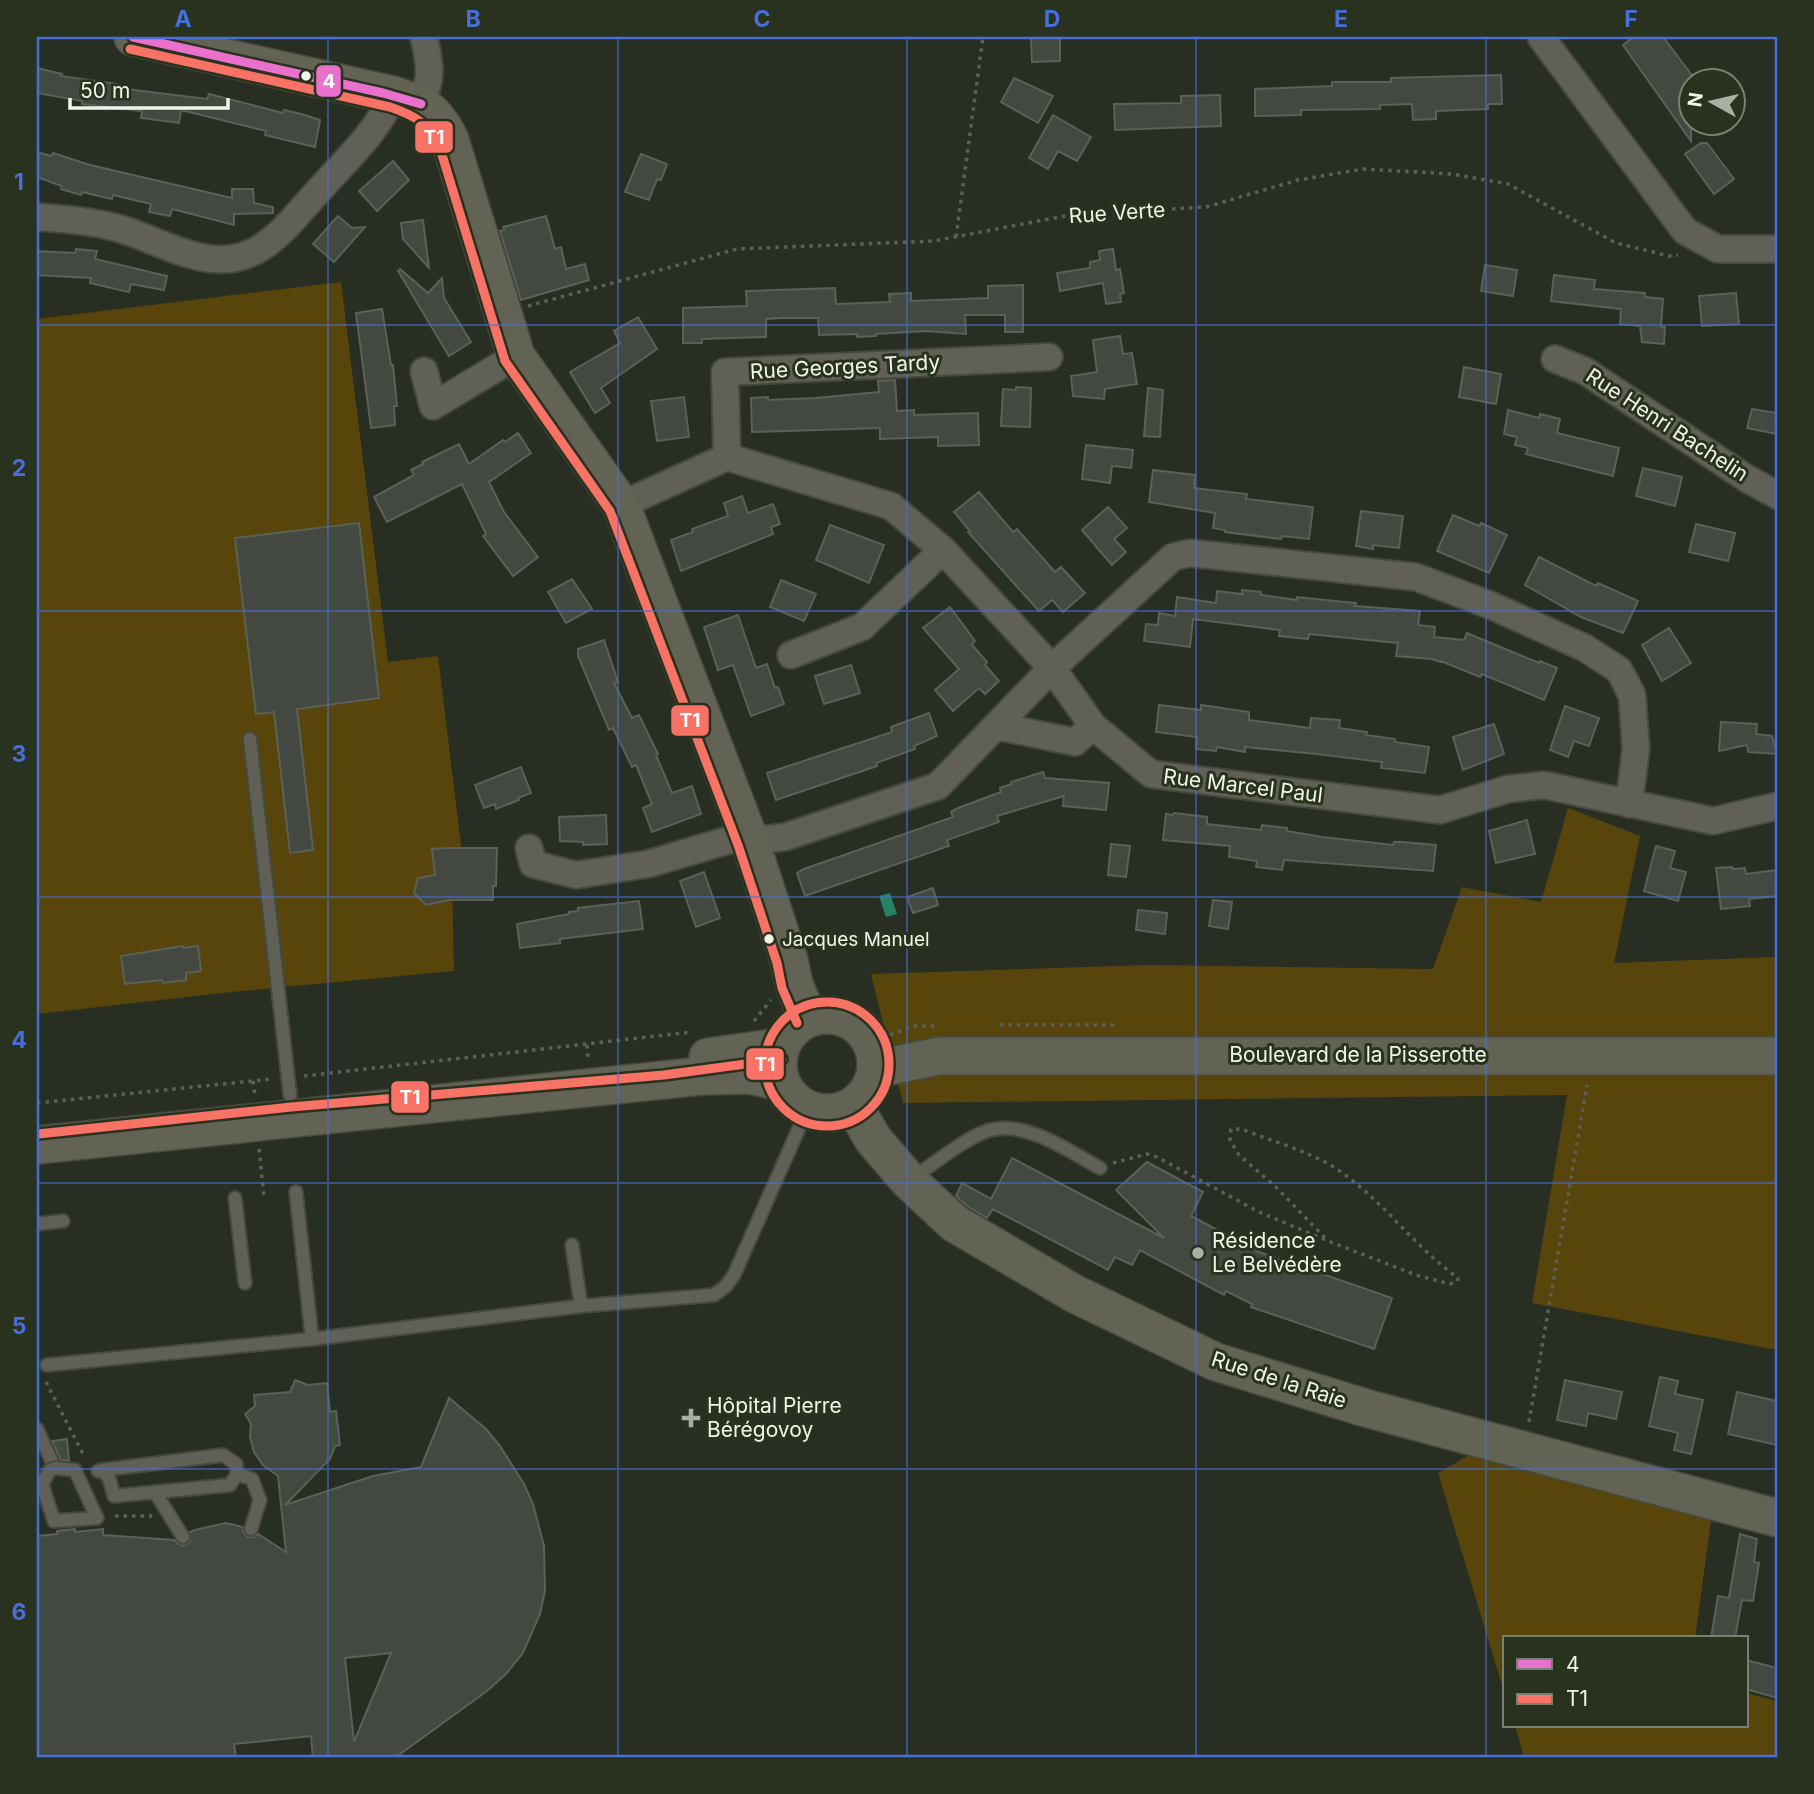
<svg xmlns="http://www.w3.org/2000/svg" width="1814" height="1794" viewBox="0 0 1814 1794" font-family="Inter,sans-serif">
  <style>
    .green { fill: #58450c }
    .water { fill: #268165 }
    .building { fill: #434840; stroke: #5a6158; stroke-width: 2; fill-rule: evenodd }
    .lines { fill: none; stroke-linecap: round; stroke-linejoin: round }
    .lane-casing { stroke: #45493f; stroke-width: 16 }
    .street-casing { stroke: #45493f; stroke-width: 30 }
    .secondary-casing { stroke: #45493f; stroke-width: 40 }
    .path { stroke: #5e5f56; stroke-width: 3.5; stroke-dasharray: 3.5 5; stroke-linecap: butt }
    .lane { stroke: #606056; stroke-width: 12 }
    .street { stroke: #606056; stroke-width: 26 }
    .secondary { stroke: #626355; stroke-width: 37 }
    .lane-bridge-casing { stroke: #45493f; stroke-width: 16; stroke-linecap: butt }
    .lane-bridge { stroke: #606056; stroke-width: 12 }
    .bus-1-casing { stroke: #29321f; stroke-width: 14 }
    .bus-2-casing { stroke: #29321f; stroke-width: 14 }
    .bus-1 { stroke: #ea70ce; stroke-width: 9 }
    .bus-2 { stroke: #f87365; stroke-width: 9 }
    .grid { fill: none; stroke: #476fdb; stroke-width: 2; stroke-opacity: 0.55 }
    .bus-dot { fill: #eff5e8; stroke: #29321f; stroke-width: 2.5 }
    .poi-dot { fill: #aaafa3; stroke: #29321f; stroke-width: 2.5 }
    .labels { text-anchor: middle; stroke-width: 6; stroke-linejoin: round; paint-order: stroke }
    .bus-label { font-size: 19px; fill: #eff5e8; stroke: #29321f; text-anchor: start }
    .street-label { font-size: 21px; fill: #eff5e8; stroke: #29321f }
    .poi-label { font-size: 21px; fill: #eff5e8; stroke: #29321f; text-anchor: start }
    .line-badge { stroke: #29321f; stroke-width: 2.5 }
    .badge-label { font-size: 19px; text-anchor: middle; font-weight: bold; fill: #fff }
    .neatline { fill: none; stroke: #476fdb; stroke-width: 2.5 }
    .grid-label { font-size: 23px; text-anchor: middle; font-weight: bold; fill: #476fdb }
  </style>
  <rect width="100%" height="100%" fill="#292e23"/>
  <path class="green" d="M341 282 388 662 438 656 461 845 452 881 454 971 231 992 37 1014V319Z
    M1568 808 1640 836 1614 963 1777 957V1350L1532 1303 1567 1095 903 1103 871 974 1150 965 1433 969 1462 887 1541 902Z
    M1473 1453 1712 1514 1695 1638H1504V1692L1438 1473Z
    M1746 1693 1777 1701V1757H1524L1515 1726H1746Z"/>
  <path class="water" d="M890 893 897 914 886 917 879 896Z"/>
  <path class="building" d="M1031 37H1060V61L1032 62Z
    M1634 37H1663L1691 74V141L1623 45Z
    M37 68 62 74 61 76 118 84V88L207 99 209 94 283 113 284 110 301 114 320 120 315 147 265 135 266 131 181 110 179 123 141 118 142 111 82 104V101L37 93Z
    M1501 75 1502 104H1488V109L1436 111V119L1413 120 1412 104 1380 105V109L1301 110V115L1255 116V89L1332 86V82H1391V78Z
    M1014 78 1053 96 1038 123 1001 102Z
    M1220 95 1221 126 1115 130 1114 104 1181 103V96Z
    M1053 115 1091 137 1077 161 1058 151 1048 169 1029 158Z
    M1701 143H1707L1734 179 1714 194 1685 154Z
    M37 152 51 156 53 153 90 165 232 198V189H253L254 203 273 207V213L234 214V225L172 209 170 216 149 212 151 204 113 195 112 199 82 192 81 195 61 189 62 186 37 177Z
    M641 154 667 164 661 180 657 179 649 200 625 192Z
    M393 161 409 180 377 211 359 191Z
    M338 216 352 228 365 227 334 262 313 244Z
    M546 216 555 249 561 247 566 269 585 264 589 280 521 300 500 231 504 230 503 227Z
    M423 220 429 268 403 239 401 223Z
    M76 249 97 251 95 259 167 276 164 290 131 284 129 292 90 283 91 278 37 275V251L75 253Z
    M1113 249 1116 270 1120 269 1124 293 1120 294 1121 302 1106 304 1103 283 1060 291 1057 273 1090 268V262L1100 260 1099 251Z
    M1485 265 1517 270 1513 296 1481 291Z
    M400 269 428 293 442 278 444 298 471 342 449 356 398 271Z
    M1554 275 1595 280 1594 289 1645 293V297L1663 299 1661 327H1665L1664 344 1642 342 1640 326 1620 324 1621 309 1551 301Z
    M1023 285V332H1005V315H965L966 334 926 331 876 334V336L857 337V334L819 335 818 318H782L766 319V337L702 339V343H683V308L747 306 746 291 835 288 836 304 890 302 889 294 911 293V301L988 298V286Z
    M1736 293 1739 324 1702 326 1699 296Z
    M382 309 391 365H393L397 406H394L395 425 371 428 356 313Z
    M638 317 657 349 601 388 610 403 595 413 570 372 620 343 614 331Z
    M1120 336 1123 354 1132 353 1137 384 1105 389 1104 399 1073 396 1071 376 1097 372 1093 340Z
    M1464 367 1501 374 1496 404 1459 397Z
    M895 380 897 411 914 410V415L978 413 979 445 938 446V437L880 439V428L752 432 751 398 768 397V400L816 398 879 392 878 381Z
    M1016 387 1031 388 1030 427 1001 426 1003 389 1016 390Z
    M1148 388 1163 390 1160 437 1144 436Z
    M684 397 689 437 657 441 651 401Z
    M1752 409 1777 413V434L1747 428Z
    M1508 410 1539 418 1540 414 1560 419 1557 433 1619 448 1613 476 1526 454 1528 448 1515 445 1517 437 1504 434Z
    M518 433 531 453 489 482 504 512 538 557 513 576 483 536 486 534 462 484 387 522 374 497 414 475 411 470 423 464 422 462 459 444 469 464 503 440 505 442Z
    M1086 445 1133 450 1131 468 1112 466 1110 483 1082 479Z
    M1643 468 1682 477 1675 506 1636 496Z
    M1153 470 1195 475 1194 488 1247 494 1246 499 1313 507 1309 539 1282 536 1281 539 1225 532V530L1213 528 1215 513 1149 502Z
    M979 492 1013 532 1017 529 1055 572 1061 567 1085 593 1063 612 1052 600 1039 611 968 532 970 531 954 512Z
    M742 496 748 513 773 504 780 524 771 527 773 534 681 571 671 540 693 532 692 529 728 516 724 503Z
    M1108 507 1127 528 1114 539 1126 552 1112 565 1082 530Z
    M1361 511 1403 516 1399 548 1373 545V549L1356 546Z
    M1453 515 1479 526 1481 523 1507 535 1489 573 1437 551Z
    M359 523 379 698 297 709 313 850 290 853 274 712 256 714 235 538Z
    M1696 524 1735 533 1728 561 1689 552Z
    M830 525 884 545 869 583 816 560Z
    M1539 557 1596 586 1598 583 1638 601 1623 633 1581 617 1525 585Z
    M572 579 592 609 566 623 548 592Z
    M781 580 816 594 804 621 770 607Z
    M1242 590 1261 592V595L1297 600V597L1356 603 1355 606 1420 611 1418 625 1435 627 1434 637 1464 640 1467 633 1539 663 1540 661 1557 668 1544 700 1482 674 1480 677 1441 661V662L1432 659 1396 656 1398 643 1309 634 1308 639 1279 636 1280 630 1193 619 1190 647 1144 641 1146 624 1158 625 1159 613 1175 616 1177 597 1216 603 1217 591 1242 594Z
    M950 607 975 641 972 645 987 662 985 665 999 681 985 694 979 688 953 711 935 690 959 669 923 628Z
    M738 615 756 668 767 664 775 688 778 687 784 704 751 716 733 665 718 670 704 627Z
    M1669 628 1691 663 1662 681 1642 645Z
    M604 640 618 682 614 683 632 718 639 715 658 754 656 755 672 793 692 786 701 814 652 832 643 808 652 804 636 765 632 767 613 728 609 730 578 656V649Z
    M851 665 860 693 824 704 815 676Z
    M1159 705 1201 710V705L1249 712V720L1310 728 1311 718 1340 720 1339 728 1367 732 1366 735 1395 739V742L1429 747 1425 773 1381 768 1382 762 1317 754 1245 747V752L1217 747 1216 751 1196 749 1197 737 1156 732Z
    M1565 706 1599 718 1589 746 1574 741 1568 757 1550 750Z
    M929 713 937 736 914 746 915 749 876 763 877 766 776 800 767 773 892 732 891 727Z
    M1721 722 1757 724 1756 734 1772 736 1777 754 1748 752 1747 745 1719 751Z
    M1494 724 1504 754 1463 770 1453 737Z
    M521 767 531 793 518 798 519 800 496 809 495 804 484 808 475 785Z
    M1043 772 1045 778 1109 783 1106 810 1063 806 1064 796 997 816 999 822 947 840 949 846 805 896 797 873 804 869 953 817 951 812 958 808 1001 792 1000 788 1012 784 1011 782Z
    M1174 813 1207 817V824L1261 830 1262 825 1287 828V831L1322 837 1393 845 1394 842H1402L1436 845 1433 871 1284 860 1282 870 1256 867 1257 861 1229 857 1230 846 1163 840 1166 814 1173 815Z
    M606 815 607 844 583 845V842L560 841 559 817Z
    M1527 820 1535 854 1496 863 1489 831Z
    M1111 844 1130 846 1126 877 1108 875Z
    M1656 846 1675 851 1670 868 1686 872 1678 901 1644 891Z
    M447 848H497L496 886H493V900H449L426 905 414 893 418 878 435 875 432 849Z
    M1732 867 1733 869 1745 868 1746 874 1777 870V896L1749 899 1750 906 1721 909 1716 868Z
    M704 872 720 918 696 927 680 881Z
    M933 888 938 905 913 913 907 897Z
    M1213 900 1232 902 1228 929 1209 926Z
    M639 901 643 929 560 939V943L520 948 517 924 569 914V912L578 911V908Z
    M1138 910 1167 913 1165 934 1136 930Z
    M183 946V948L198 946 201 971 186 973V980L163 983 162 980 125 984 121 956Z
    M1012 1158 1164 1238 1116 1190 1147 1162 1203 1192 1191 1216 1259 1252 1392 1298 1374 1349 1251 1307 1252 1304 1226 1291 1224 1295 1140 1250 1132 1265 1115 1257 1108 1270 993 1209 987 1218 967 1206 956 1196 962 1183 991 1199Z
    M1660 1377 1678 1381 1675 1394 1703 1400 1691 1454 1674 1450 1678 1433 1649 1426Z
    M295 1380 308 1385 327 1383 330 1412 336 1411 340 1445 335 1446 330 1459 285 1505 373 1476 421 1467 449 1398 486 1429 500 1446 524 1484 533 1504 544 1546 545 1591 540 1614 523 1653 506 1674 487 1691 396 1757H313L311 1736 234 1744 236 1757H37V1536L57 1534V1531L75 1529V1532L103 1529V1535L174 1540 178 1544 184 1546 190 1542V1532L195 1530 226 1523 243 1527V1532L248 1537H254L258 1534 286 1552 278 1476 263 1465 254 1452 250 1437 251 1424 245 1414 255 1406 254 1395 290 1392ZM391 1653 354 1742 345 1658Z
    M1565 1380 1622 1392 1616 1419 1588 1413 1586 1426 1557 1420Z
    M1737 1392 1777 1401V1445L1728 1434Z
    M67 1439 69 1461 61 1460 52 1441Z
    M1740 1534 1757 1539 1754 1562 1759 1563 1753 1601 1742 1600 1735 1638H1711L1718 1596 1729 1598Z
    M1746 1660 1777 1668V1698L1746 1689Z"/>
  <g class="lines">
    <g class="lane-casing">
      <path id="lane" d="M250 739 290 1095
        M912 1178C935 1164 964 1138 990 1130 1026 1120 1070 1152 1100 1168
        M296 1192 312 1339 581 1306 714 1295 726 1286 734 1275 807 1110
        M235 1198 245 1283
        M37 1224 63 1221
        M572 1245 581 1306
        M47 1365 312 1339
        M37 1429 55 1468
        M98 1471 102 1470 223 1455 236 1464 237 1474 230 1485 114 1496 109 1478 102 1470
        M237 1474 252 1479 260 1500 251 1529
        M155 1492 183 1537"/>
    </g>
    <g class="street-casing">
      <path id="street" d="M1541 37 1685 231 1718 249H1777
        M421 104C433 75 430 67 424 37
        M37 217C65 219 94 221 121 229 167 243 215 278 262 247 285 232 303 207 322 187 348 158 378 131 393 95
        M1555 359 1585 371 1746 478 1777 495
        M424 371 433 406 516 356
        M727 457 725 372 1049 357
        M621 505 727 457 891 506 943 550 1052 668 1093 726 1151 774 1440 810 1508 789 1544 785 1713 821 1777 806
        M791 655 862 627 943 550
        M996 726 1075 742 1093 726
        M529 848 533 864 576 875 648 864 729 840 750 841 785 837 938 786 1052 668 1173 557 1190 553 1416 577 1490 605 1585 648 1619 670 1632 695 1636 749 1629 804"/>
    </g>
    <g class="secondary-casing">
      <path id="secondary" d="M133 37 393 95C424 105 435 109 450 140L516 356 621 505 750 841 789 960 794 984 808 1018
        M778 1064a49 49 0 1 1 98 0a49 49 0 1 1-98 0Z
        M708 1057 780 1047
        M876 1069 939 1056H1777
        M854 1106 873 1139 908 1180 954 1223 1075 1294 1216 1362 1369 1409 1777 1518
        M37 1145 702 1076 750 1075 780 1082"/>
    </g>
    <path class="path" d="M956 237 983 37
      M528 306 737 249 934 241 1070 215 1206 207 1298 180 1363 169 1452 174 1508 184 1616 243 1669 256 1678 255
      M754 1021 771 1000
      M1000 1025H1118
      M890 1035 912 1026H936
      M587 1045 588 1061
      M304 1076 692 1032
      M253 1081 255 1096
      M37 1103 272 1079
      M259 1149 264 1196
      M1113 1163 1147 1154 1157 1157 1259 1212 1328 1241 1416 1275 1450 1284 1457 1282 1458 1278C1412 1245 1380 1196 1332 1166 1309 1152 1267 1139 1241 1129H1231L1230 1140 1239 1155 1277 1188 1328 1241
      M46 1382 84 1456
      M1529 1422 1587 1085
      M115 1516H152"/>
    <use href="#lane" class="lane"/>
    <use href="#street" class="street"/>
    <use href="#secondary" class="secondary"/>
    <g class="lane-bridge-casing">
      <path id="lane-bridge" d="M55 1468 75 1470 97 1518 54 1521 42 1484 50 1470Z"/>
    </g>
    <use href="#lane-bridge" class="lane-bridge"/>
    <g class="bus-1-casing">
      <path id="bus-1" d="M133 37 383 93 421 104"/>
    </g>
    <g class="bus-2-casing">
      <path id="bus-2" d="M130 49 390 107C413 115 427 122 439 145L505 361 610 511 738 845 777 963 782 988 797 1023
        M765 1064a62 62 0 1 1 124 0a62 62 0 1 1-124 0Z
        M38 1134 291 1107 664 1075 782 1059"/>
    </g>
    <use href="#bus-1" class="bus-1"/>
    <use href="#bus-2" class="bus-2"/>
  </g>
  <path class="grid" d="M328 37V1757M618 37V1757M907 37V1757M1196 37V1757M1486 37V1757M37 325H1777M37 611H1777M37 897H1777M37 1183H1777M37 1469H1777"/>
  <g class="bus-dot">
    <circle cx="306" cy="76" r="6"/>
    <circle cx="769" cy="939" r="6"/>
  </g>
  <g class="poi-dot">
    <circle cx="1198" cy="1253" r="7"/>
    <path d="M687.5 1407.5h7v7h7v7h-7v7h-7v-7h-7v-7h7z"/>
  </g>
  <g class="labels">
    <g class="bus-label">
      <text x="782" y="946">Jacques Manuel</text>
    </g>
    <g class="street-label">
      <text transform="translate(1117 213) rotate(-4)" y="7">Rue Verte</text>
      <text transform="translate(845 367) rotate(-3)" y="7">Rue Georges Tardy</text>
      <text transform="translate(1667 425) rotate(33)" y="7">Rue Henri Bachelin</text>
      <text transform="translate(1243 786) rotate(7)" y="7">Rue Marcel Paul</text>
      <text x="1358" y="1062">Boulevard de la Pisserotte</text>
      <text transform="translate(1279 1380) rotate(18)" y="7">Rue de la Raie</text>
    </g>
    <g class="poi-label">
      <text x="1212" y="1248">Résidence<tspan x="1212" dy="24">Le Belvédère</tspan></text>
      <text x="707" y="1413">Hôpital Pierre<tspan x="707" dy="24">Bérégovoy</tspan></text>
    </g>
  </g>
  <g class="line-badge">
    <rect x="315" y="64" width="27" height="34" rx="7" fill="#ea70ce"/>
    <rect x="414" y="120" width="40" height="34" rx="7" fill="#f87365"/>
    <rect x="670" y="704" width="40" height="33" rx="7" fill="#f87365"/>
    <rect x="745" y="1047" width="40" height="34" rx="7" fill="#f87365"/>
    <rect x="390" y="1080" width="40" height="34" rx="7" fill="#f87365"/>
  </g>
  <g class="badge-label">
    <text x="329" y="88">4</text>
    <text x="434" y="144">T1</text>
    <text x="690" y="727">T1</text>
    <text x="765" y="1071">T1</text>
    <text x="410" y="1104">T1</text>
  </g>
  <rect width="1814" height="1794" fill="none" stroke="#29321f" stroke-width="77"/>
  <rect x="1503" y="1636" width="245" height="91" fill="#29321f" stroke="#78806f" stroke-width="2"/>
  <rect x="1517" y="1659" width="35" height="10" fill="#ea70ce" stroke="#78806f" stroke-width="2"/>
  <text x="1566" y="1672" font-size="21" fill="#eff5e8">4</text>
  <rect x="1517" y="1694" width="35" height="10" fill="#f87365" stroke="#78806f" stroke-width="2"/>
  <text x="1566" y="1706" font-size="21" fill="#eff5e8">T1</text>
  <g transform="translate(1712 102) rotate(278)"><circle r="33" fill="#29321f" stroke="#78806f" stroke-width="2"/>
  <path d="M0-5L12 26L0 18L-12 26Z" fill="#aaafa3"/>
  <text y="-10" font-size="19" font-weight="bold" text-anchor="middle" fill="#eff5e8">N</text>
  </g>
  <path d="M70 98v10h158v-10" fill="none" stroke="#eff5e8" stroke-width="3.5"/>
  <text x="80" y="98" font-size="21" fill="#eff5e8" stroke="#29321f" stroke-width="5" paint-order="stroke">50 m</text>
  <rect x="38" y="38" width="1738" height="1718" class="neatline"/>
  <g class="grid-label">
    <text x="183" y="27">A</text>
    <text x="473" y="27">B</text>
    <text x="762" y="27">C</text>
    <text x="1052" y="27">D</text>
    <text x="1341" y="27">E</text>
    <text x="1631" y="27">F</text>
    <text x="19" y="190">1</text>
    <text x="19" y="476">2</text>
    <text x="19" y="762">3</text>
    <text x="19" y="1048">4</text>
    <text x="19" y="1334">5</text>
    <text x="19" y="1620">6</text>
  </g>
</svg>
